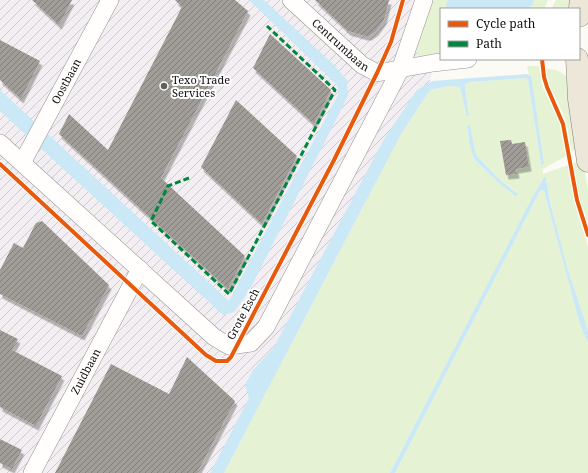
<svg xmlns="http://www.w3.org/2000/svg" width="588" height="473" viewBox="0 0 588 473" font-family="'Noto Serif',serif">
  <style>
    .industrial { fill: url(#industrial-furrows) }
    .grass { fill: #e6f2d4; fill-rule: evenodd }
    .water { fill: #cae8f6 }
    .building { fill: url(#building-hatch); filter: url(#shadow) }
    .lines { fill: none; stroke-linecap: round; stroke-linejoin: round }
    .minor-casing { stroke: #969592; stroke-width: 18 }
    .major-casing { stroke: #83827f; stroke-width: 23 }
    .minor { stroke: #fffefd; stroke-width: 17 }
    .major { stroke: #ede7da; stroke-width: 22 }
    .quiet { stroke: #00873e; stroke-width: 3; stroke-dasharray: 6 3; stroke-linecap: butt }
    .cycleway-casing { stroke: #fff; stroke-width: 6 }
    .cycleway { stroke: #e8590c; stroke-width: 4 }
    .poi-dot { fill: #62615f; stroke: #fff; stroke-width: 1.5 }
    .labels { text-anchor: middle; stroke-width: 4; stroke-linejoin: round; paint-order: stroke }
    .street-label { font-size: 11px; fill: #0f0f0f; stroke: #fff }
    .poi-label { font-size: 11px; fill: #0f0f0f; stroke: #fff; text-anchor: start }
  </style>
  <defs>
    <pattern id="industrial-furrows" width="10" height="10" patternUnits="userSpaceOnUse"><rect width="10" height="10" fill="#f3eef1"/><path d="M-1 1l2-2M0 10L10 0M9 11l2-2" fill="none" stroke="#cfcbcd"/></pattern>
    <pattern id="building-hatch" width="6" height="6" patternUnits="userSpaceOnUse"><rect width="6" height="6" fill="#a09d99"/><path d="M-1 1l2-2M0 6l6-6M5 7l2-2" fill="none" stroke="#817e7b"/></pattern>
    <filter id="shadow"><feDropShadow dx="2.5" dy="4.5" stdDeviation="0" flood-color="#0004"/></filter>
  </defs>
  <rect width="100%" height="100%" fill="#fcfaf4"/>
  <path class="industrial" d="M0 0H454L451 9H441V41L429 84 218 473H0Z"/>
  <path class="grass" d="M430 0H448L445 9H441V55L425 57 418 55 417 46Z
    M534 0H548L544 9H528L533 4Z
    M556 0H577L576 9H551Z
    M527 66H539L543 88 557 116 560 124 566 156 543 169V174L568 165 574 201 588 247V331C570 282 556 230 546 179L543 178 390 473H224L401 134 430 90 449 86 460 87 469 116 465 88 466 84 471 82 526 78 528 80 541 164 542 165 531 76 529 75ZM470 125 476 155 499 179 518 193 501 185 474 159 469 142 467 129Z
    M546 69C556 69 561 71 568 78L581 145 572 152 566 122 563 113 549 84Z
    M583 161 588 191V222L580 200 573 163Z
    M542 190 544 191 579 321 588 344V473H395L540 191Z"/>
  <path class="water" d="M249 0H264L334 65 347 80 348 96 249 291 234 312 223 315 0 111V90L229 301 339 93 337 85Z
    M448 0H534L533 4 528 9H445Z
    M527 74 531 76 532 81 544 164 542 165 541 164 528 80 526 78 471 82 466 84 465 88 469 116H467L460 87 449 86 430 90 401 134 224 473H210L249 398 245 385 253 370 274 347 384 139 417 90 432 81Z
    M467 125H470L476 155 499 179 518 194 516 196 501 185 474 159 469 142Z
    M544 177 546 178 550 201 567 267 588 331V344L579 321 544 191 542 190 540 191 395 473H390L532 198Z"/>
  <path class="building" d="M32 0H72L59 25Z
    M175 0H235L248 11 161 178 245 256 228 289 59 134 69 114 108 150 182 7Z
    M315 0H389L384 20 376 31 369 36H365L348 31Z
    M270 34 331 90 314 124 253 68Z
    M0 40 40 61 21 99 0 80Z
    M236 100 297 156 262 224 201 167Z
    M511 140 512 144 525 142 529 167 516 169 517 174 506 175 500 141Z
    M42 221 109 285 82 336 0 294V270L14 243 23 248 36 223Z
    M0 330 18 339 12 350 62 376 36 426 0 407Z
    M187 357 235 401 197 473H55L111 364 169 394Z
    M0 439 22 450 12 469 0 463Z"/>
  <g class="lines">
    <g class="minor-casing">
      <g id="minor">
        <path id="s1" d="M291 0 362 65 377 73 433 63 468 59"/>
        <path d="M0 143 214 337 229 346 251 343 266 327 400 70 424 0"/>
        <path id="s2" d="M22 163 110 0"/>
        <path id="s3" d="M32 473 140 269"/>
      </g>
    </g>
    <g class="major-casing">
      <path id="major" d="M579 16 581 0
        M577 59 579 99 588 161"/>
    </g>
    <use href="#minor" class="minor"/>
    <use href="#major" class="major"/>
    <path class="quiet" d="M189 178 168 186 151 221 229 294 335 90 267 26"/>
    <g class="cycleway-casing">
      <path id="cycleway" d="M542 59 544 77 547 87 563 124 577 200 588 235
        M0 164 206 355 216 361H227L231 357 334 160 377 73 391 42 403 0"/>
    </g>
    <use href="#cycleway" class="cycleway"/>
  </g>
  <circle class="poi-dot" cx="164" cy="86" r="4"/>
  <g class="labels">
    <g class="street-label">
      <text dy="4" stroke="none"><textPath href="#s1" startOffset="67">Centrumbaan</textPath></text>
      <text dy="4" stroke="none"><textPath href="#s2" startOffset="93">Oostbaan</textPath></text>
      <text transform="translate(243 314) rotate(-62)" y="4">Grote Esch</text>
      <text dy="4" stroke="none"><textPath href="#s3" startOffset="115">Zuidbaan</textPath></text>
    </g>
    <g class="poi-label">
      <text x="172" y="84">Texo Trade<tspan x="172" dy="13">Services</tspan></text>
    </g>
  </g>
  <rect x="440" y="8" width="140" height="52" fill="#ffffff" stroke="#9f9f9f"/>
  <rect x="448" y="21" width="20" height="6" fill="#e8590c" stroke="#9f9f9f"/>
  <text x="476" y="28" font-size="12" fill="#0f0f0f">Cycle path</text>
  <rect x="448" y="41" width="20" height="6" fill="#00873e" stroke="#9f9f9f"/>
  <text x="476" y="48" font-size="12" fill="#0f0f0f">Path</text>
</svg>
